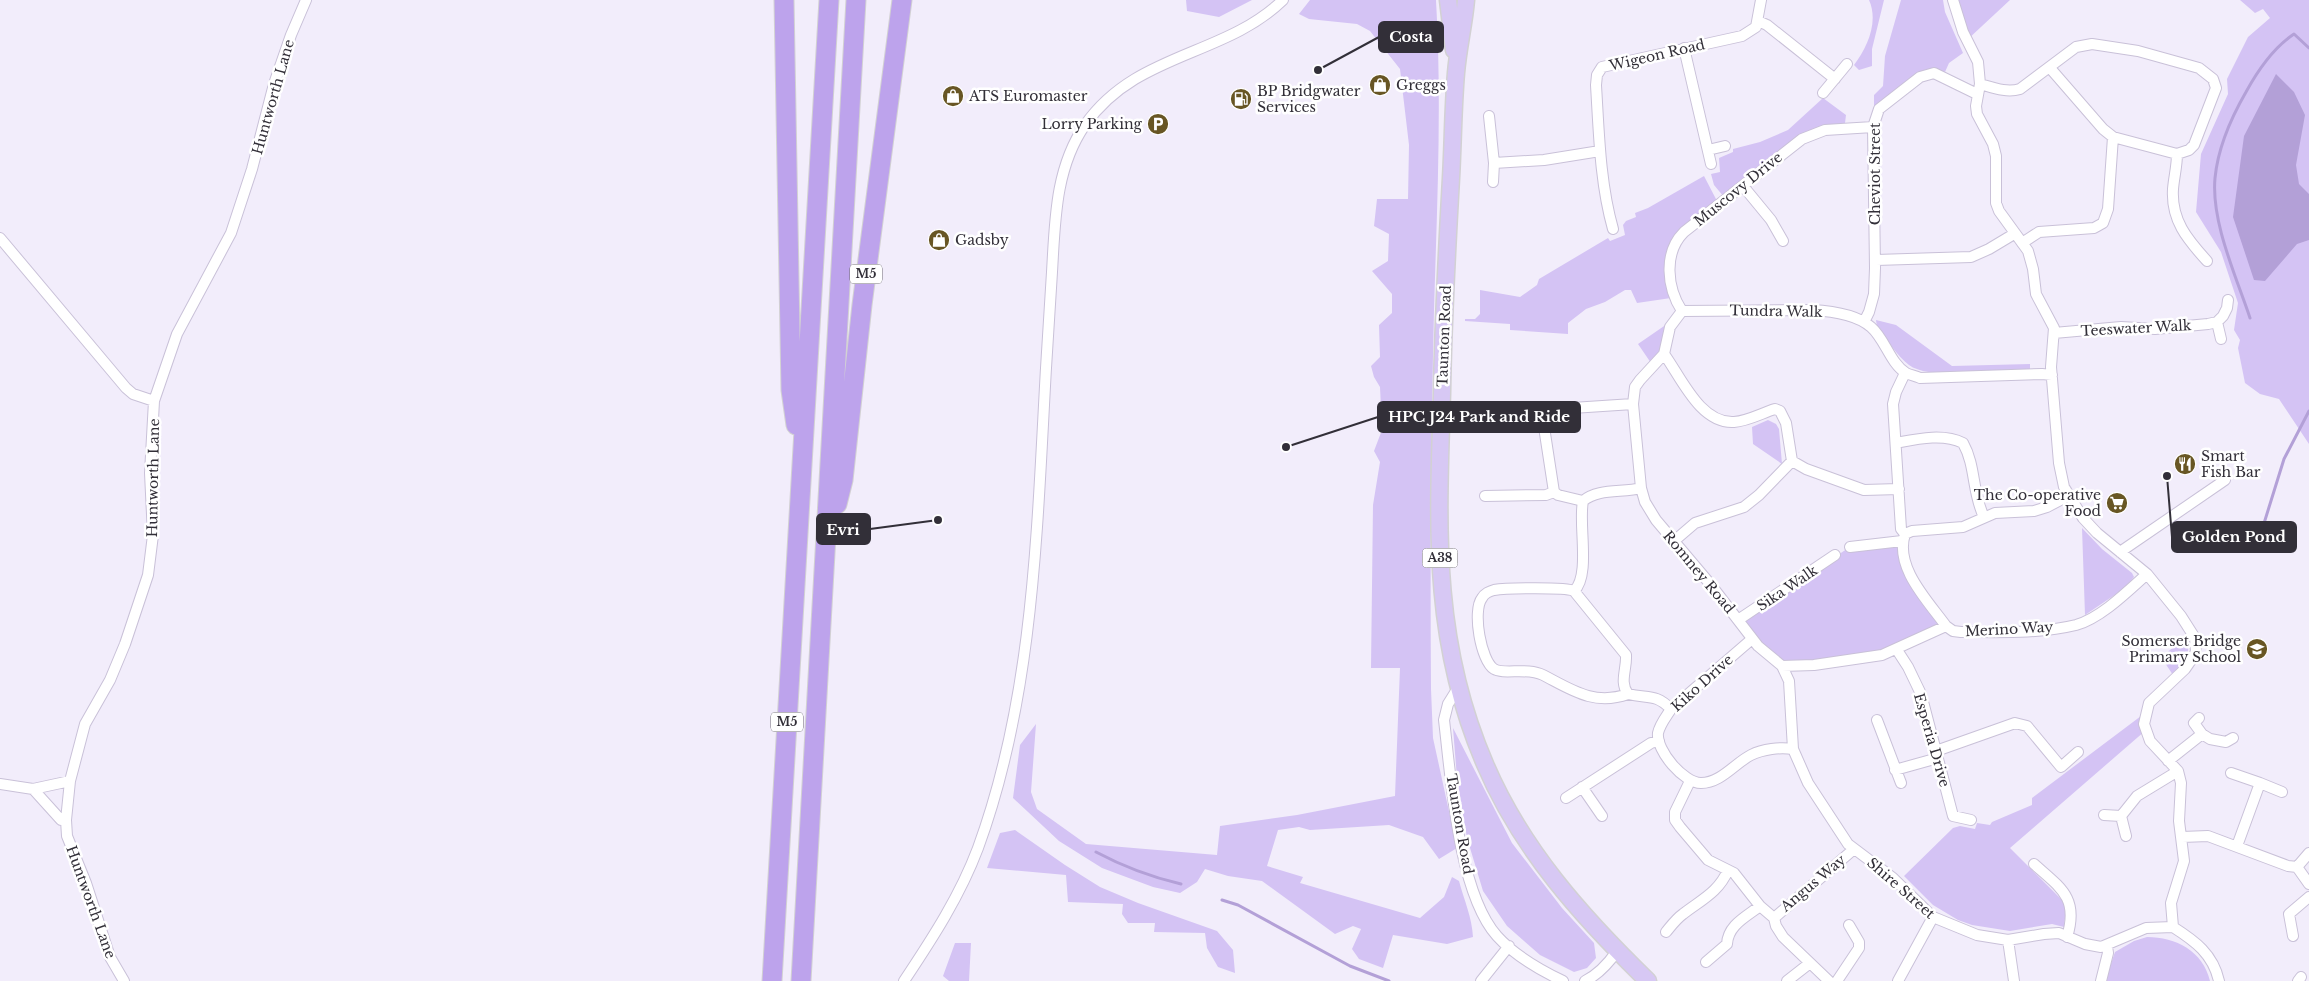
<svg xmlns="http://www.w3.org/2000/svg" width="2309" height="981" viewBox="0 0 2309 981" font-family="'Libre Baskerville',serif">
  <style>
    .green { fill: #d4c3f4 }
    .water { fill: #b3a0d7 }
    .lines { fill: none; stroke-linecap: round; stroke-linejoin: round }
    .stream { stroke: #b3a0d7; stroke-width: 3 }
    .minor-casing { stroke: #c9c1d8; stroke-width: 12 }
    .primary-casing { stroke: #d2d1d3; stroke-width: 19 }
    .motorway-casing { stroke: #d2d1d3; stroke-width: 21 }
    .minor { stroke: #fff; stroke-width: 10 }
    .primary { stroke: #d7c8f4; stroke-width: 16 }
    .motorway { stroke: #bda3ec; stroke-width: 19 }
    .labels { text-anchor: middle; stroke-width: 5; stroke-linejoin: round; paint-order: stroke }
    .shield { fill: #fff; stroke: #706d74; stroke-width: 1 }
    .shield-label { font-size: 12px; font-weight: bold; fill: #322f38 }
    .street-label { font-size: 14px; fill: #322f38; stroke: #fff }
    .poi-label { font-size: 14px; fill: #322f38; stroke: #fff; text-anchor: start }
    .leader { fill: none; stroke: #322f38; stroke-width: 2 }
    .callout-dot { fill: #322f38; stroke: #fff; stroke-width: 2 }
    .callout { fill: #322f38; stroke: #322f38; stroke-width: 2 }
    .callout-label { font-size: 15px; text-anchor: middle; font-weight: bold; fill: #fff }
  </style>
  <rect width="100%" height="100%" fill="#f2edfb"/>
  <path class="green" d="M1186 0H1252L1219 17 1187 11Z
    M1310 0H1436C1442 103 1437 207 1434 310 1431 437 1430 563 1431 689L1433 738 1457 848 1439 859 1423 837 1389 825 1310 830 1299 827 1278 830 1267 866 1303 877 1300 883 1420 918 1444 897 1452 877 1459 881C1464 900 1472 917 1473 937L1447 944 1393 935 1383 968 1359 959 1352 949 1361 929 1353 926 1335 934 1262 881 1228 876 1205 869 1197 882 1180 893 1153 887 1102 868 1059 841 1013 798 1020 745 1036 724 1031 792 1037 809 1086 844 1217 855 1220 826 1297 815 1395 796 1400 668H1371L1373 505 1380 462 1374 451 1382 430 1380 387 1374 377 1371 366 1380 357 1379 325 1392 313V294L1372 271 1388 261 1389 234 1374 226 1377 199H1408L1409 145 1400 69 1370 31 1357 24 1309 19 1299 14Z
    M1869 0H1884L1872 49V66L1859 70 1854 65C1867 48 1879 22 1869 0Z
    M1901 0H1943L1945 12 1963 53 1949 63 1945 72 1939 70 1874 110V95L1883 86 1885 56Z
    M1953 0H2010L1967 40Z
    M2240 0H2309V444L2279 399 2260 394 2245 383 2238 348 2240 340 2234 330 2238 303 2221 252 2196 212 2201 154 2228 94 2227 79 2248 37 2270 18 2263 9 2255 13Z
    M1823 98 1846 115 1845 123 1812 131 1724 197 1714 185 1711 174 1720 172 1719 158 1733 152V149L1760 142 1788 130Z
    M1704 176 1717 201 1676 238 1671 298 1637 303 1631 290H1625L1605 302 1586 309 1568 323V334L1510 330V324L1465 321V319H1475L1480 314V290L1520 297 1537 285 1539 279 1608 238 1610 241 1625 235 1623 225 1626 221 1636 217 1635 213 1648 208Z
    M1876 320 1896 325 1952 366 2030 364V370C2002 371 1930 381 1909 365 1897 356 1887 339 1877 327Z
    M1667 324 1657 359 1651 363 1638 344Z
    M1768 420 1776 424 1779 429 1782 464 1753 444 1752 427Z
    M2082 528 2102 549 2132 573 2134 577 2125 588 2085 615Z
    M1902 541 1904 557 1946 626 1897 650 1782 666 1738 620 1850 547Z
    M2188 636C2190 655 2186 662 2173 675L2161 657Z
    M2145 713V731L2010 848 2063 901 2066 909 2064 927 2052 924 2010 931 1972 925 1958 920 1933 905 1904 876 1953 828 1960 826 1975 829 1977 823 1990 825 1992 822 2032 805V798Z
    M1453 728 1512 843 1562 908 1594 943 1596 958 1587 968 1574 972 1540 955 1507 926 1483 891 1467 838 1457 778Z
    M1015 830 1065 865 1100 887 1138 903 1217 931 1233 950 1235 973 1218 967 1207 948 1205 933 1154 932 1155 923H1128L1122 914 1123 904 1068 902 1066 875 987 868 1000 833Z
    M2147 937C2176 937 2203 951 2210 981H2105L2115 952 2134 941Z
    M955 943H971L969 981H949L943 976Z"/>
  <path class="water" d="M2276 74 2294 92 2305 115 2296 165 2299 184 2309 194V240L2297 244 2265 281 2254 280 2233 217 2244 136Z"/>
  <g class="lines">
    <path class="stream" d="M2250 318C2236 276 2211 222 2215 178 2218 147 2231 118 2246 92 2258 70 2273 48 2294 34L2309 48
      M2261 533 2284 459 2309 411
      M1096 852C1124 867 1151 877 1181 884
      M1222 900 1238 905 1350 966 1389 981"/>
    <g class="minor-casing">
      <path id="minor" d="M1953 0 1963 32 1978 62 1980 84 1976 106 1977 114 1993 144 1996 156V203L1999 211 2028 251 2033 269 2036 294 2054 328 2051 367 2059 463 2064 487 2083 518 2097 533 2147 574 2181 616 2195 638 2196 651 2194 656 2185 669 2149 703 2144 724 2150 741 2178 771 2181 783 2179 821 2184 861 2171 903 2173 927C2195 941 2213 954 2219 981
        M1758 21 1767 25 1835 79
        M1684 48 1711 164
        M1980 84C1994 88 2007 93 2020 89L2076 47 2092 44 2138 51 2199 68 2213 79 2216 88 2194 145 2189 150 2177 154 2113 137 2103 129 2050 68
        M1823 93 1847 64
        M1489 116 1494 163 1493 182
        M1708 150 1725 146
        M2177 154C2177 166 2174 177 2173 189 2171 220 2187 239 2207 261
        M1494 163 1544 160 1600 151
        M1743 186 1771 220 1783 241
        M1613 229C1600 183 1599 134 1596 85L1597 75 1602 67 1742 36 1756 27 1761 0
        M0 238 126 388 133 394 154 401
        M2022 243 2039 232 2094 228 2103 223 2108 209 2113 137
        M1876 260 1971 257 1989 249 2014 234
        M1682 311 1670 327 1664 354 1640 380 1635 387 1633 404 1641 488 1645 502 1656 520 1711 585 1758 646 1782 666 1814 665 1882 655 1946 626
        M1682 311 1812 310C1831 311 1856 314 1871 327 1885 339 1890 363 1906 373 1910 375 1916 376 1920 378L2042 374 2052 375
        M1682 311C1667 288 1663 253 1684 232L1802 139 1825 130 1873 127
        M1864 322 1869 312 1874 294 1875 268 1873 127 1879 109 1920 77 1934 73 1977 94
        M2217 322 2221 339
        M2054 333 2121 327 2155 329 2208 324 2217 322 2223 316 2227 308 2228 300
        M1664 354C1681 377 1700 424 1734 422 1748 421 1762 413 1775 409L1780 411 1786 423 1792 461 1806 469 1864 490 1899 489
        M1905 373 1896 392 1893 404 1901 529 1905 534C1894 567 1928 601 1946 626L1953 631 1961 632C1998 632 2039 634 2076 625 2101 618 2128 591 2147 574
        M1896 443C1917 439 1943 433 1963 443 1976 466 1972 493 1984 517
        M1641 488C1623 493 1598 488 1583 501 1578 524 1591 575 1574 591L1626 655C1627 669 1619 682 1628 694 1648 699 1655 693 1671 709
        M1485 496 1546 495 1554 492
        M1583 501 1558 495 1554 492 1544 427 1548 417 1557 409 1633 404
        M1905 534 1912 531 1963 527 1995 513 2034 511 2047 507 2068 496
        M1674 541 1695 523 1744 507 1759 495 1792 461
        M1850 547 1902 541
        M2120 552 2225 480
        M1574 591C1566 587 1506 588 1494 590 1490 591 1484 594 1482 598 1472 611 1481 661 1494 669 1504 675 1527 667 1543 675 1572 690 1594 706 1628 694
        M1738 620 1835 555
        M1752 639 1671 709C1666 717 1660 724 1658 733 1656 751 1684 783 1701 783 1721 783 1735 763 1751 755 1763 749 1780 747 1793 749
        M1897 650 1908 667 1921 694 1953 816 1971 820
        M1782 666 1789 681 1793 749 1808 783 1848 844 1893 878 1933 917 1977 935 2008 940 2044 934 2059 933 2085 944 2101 947 2146 928 2173 927
        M1458 688 1448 704 1444 720C1451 778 1458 892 1497 936 1514 955 1540 970 1563 981
        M2199 718 2194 723 2202 734
        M1877 720 1901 783
        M1936 751 2015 723 2027 726 2061 767 2078 752
        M2168 761 2202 734 2210 739 2226 742 2233 738
        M1895 770 1938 758
        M2231 773 2260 783 2237 846
        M1690 781 1675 812V820L1680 827 1708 860 1734 873 1760 906 1774 918 1776 926 1783 937 1829 981
        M2260 783 2282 792
        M0 784 33 789 61 820H66
        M1582 787 1602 816
        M33 789 70 781
        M1566 798 1651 743 1659 741
        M2104 815 2121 816 2137 796 2178 771
        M2121 816 2126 836
        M2182 837 2208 836 2288 866 2297 867 2309 884
        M2034 864C2061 888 2079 898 2067 937
        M2297 867 2309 853
        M1774 918 1854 849
        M1666 932C1671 926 1676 919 1683 914 1701 900 1719 892 1728 870
        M2293 936 2289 914 2309 897
        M2008 940 2014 981
        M1706 962 1727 944C1728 925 1746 917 1760 906
        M124 981 110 957 86 883 67 836 66 820 70 781 85 724 110 680 125 644 148 575 153 535 150 473 154 401 177 334 231 233 252 169 274 84 291 35 306 0
        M904 981C932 939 960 896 978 848 1034 695 1037 528 1046 368 1048 336 1050 304 1052 272 1055 222 1055 168 1085 125 1136 52 1224 57 1283 0
        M1481 981 1509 946
        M1585 981C1599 974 1608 964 1617 951
        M1787 981 1810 963
        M1837 981 1859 948V942L1849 925
        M1898 981 1933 917
        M2101 981 2108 953 2107 946
        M2298 981 2301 977"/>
    </g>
    <g class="primary-casing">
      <path id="primary" d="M1448 0 1454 50
        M1466 0C1464 24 1458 48 1456 73 1453 108 1453 143 1451 178 1447 249 1443 321 1442 393 1438 525 1431 639 1485 764 1521 849 1582 917 1648 981"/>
    </g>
    <g class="motorway-casing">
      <path id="motorway" d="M784 0 791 390 796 425
        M837 504 843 480 862 305 902 0
        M772 981 829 0
        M801 981 856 0"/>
    </g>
    <use href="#minor" class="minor"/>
    <use href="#primary" class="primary"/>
    <use href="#motorway" class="motorway"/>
  </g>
  <defs>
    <g id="shop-disc" transform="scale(1.125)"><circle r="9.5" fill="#685624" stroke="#fff"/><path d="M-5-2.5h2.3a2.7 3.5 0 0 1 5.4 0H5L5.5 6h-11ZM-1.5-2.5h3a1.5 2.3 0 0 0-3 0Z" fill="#fff"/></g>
    <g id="fuel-disc" transform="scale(1.125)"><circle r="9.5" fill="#685624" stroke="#fff"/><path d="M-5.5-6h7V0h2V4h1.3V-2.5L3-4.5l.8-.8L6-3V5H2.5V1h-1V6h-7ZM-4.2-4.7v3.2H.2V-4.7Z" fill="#fff"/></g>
    <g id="parking-disc" transform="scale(1.125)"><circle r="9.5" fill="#685624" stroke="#fff"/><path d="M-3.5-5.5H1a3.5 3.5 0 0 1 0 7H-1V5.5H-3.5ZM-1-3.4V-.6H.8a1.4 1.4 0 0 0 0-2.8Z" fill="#fff"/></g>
    <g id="restaurant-disc" transform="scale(1.125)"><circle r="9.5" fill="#685624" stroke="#fff"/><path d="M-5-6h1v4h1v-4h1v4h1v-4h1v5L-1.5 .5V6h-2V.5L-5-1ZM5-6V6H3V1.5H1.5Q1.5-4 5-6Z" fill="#fff"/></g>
    <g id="supermarket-disc" transform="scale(1.125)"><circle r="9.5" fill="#685624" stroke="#fff"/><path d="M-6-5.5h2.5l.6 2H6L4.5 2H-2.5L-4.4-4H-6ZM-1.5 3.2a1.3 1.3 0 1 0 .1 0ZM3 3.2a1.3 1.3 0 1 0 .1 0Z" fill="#fff"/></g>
    <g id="school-disc" transform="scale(1.125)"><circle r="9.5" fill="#685624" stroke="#fff"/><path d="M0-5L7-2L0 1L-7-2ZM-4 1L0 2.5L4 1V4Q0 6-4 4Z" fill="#fff"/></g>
  </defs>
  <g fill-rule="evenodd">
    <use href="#shop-disc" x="1380" y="85"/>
    <use href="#shop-disc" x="953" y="96"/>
    <use href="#fuel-disc" x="1241" y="99"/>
    <use href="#parking-disc" x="1158" y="124"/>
    <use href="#shop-disc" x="939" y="240"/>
    <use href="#restaurant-disc" x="2185" y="464"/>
    <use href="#supermarket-disc" x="2117" y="503"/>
    <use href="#school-disc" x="2257" y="649"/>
  </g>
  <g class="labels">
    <g class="shield">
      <rect x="850" y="264.5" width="32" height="19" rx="4"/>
      <rect x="1422.5" y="548.5" width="35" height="19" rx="4"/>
      <rect x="771" y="712.5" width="32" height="19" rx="4"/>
    </g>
    <g class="shield-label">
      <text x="866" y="278">M5</text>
      <text x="1440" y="562">A38</text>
      <text x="787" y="726">M5</text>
    </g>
    <g class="street-label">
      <text transform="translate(1657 55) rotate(-13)" y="5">Wigeon Road</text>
      <text transform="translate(273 97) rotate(-74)" y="5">Huntworth Lane</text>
      <text transform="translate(1875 174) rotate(-90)" y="5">Cheviot Street</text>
      <text transform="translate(1738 189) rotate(-39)" y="5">Muscovy Drive</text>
      <text transform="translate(1776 311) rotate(1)" y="5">Tundra Walk</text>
      <text transform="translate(2136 328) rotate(-3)" y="5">Teeswater Walk</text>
      <text transform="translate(1444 336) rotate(-88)" y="5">Taunton Road</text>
      <text transform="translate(153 478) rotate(-89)" y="5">Huntworth Lane</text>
      <text transform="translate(1699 572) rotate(50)" y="5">Romney Road</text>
      <text transform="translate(1787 588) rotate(-34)" y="5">Sika Walk</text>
      <text transform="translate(2009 629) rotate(-3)" y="5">Merino Way</text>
      <text transform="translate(1702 683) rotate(-42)" y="5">Kiko Drive</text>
      <text transform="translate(1932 740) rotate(74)" y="5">Esperia Drive</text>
      <text transform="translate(1460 824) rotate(80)" y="5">Taunton Road</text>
      <text transform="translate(1813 883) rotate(-40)" y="5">Angus Way</text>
      <text transform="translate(1901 888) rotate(41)" y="5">Shire Street</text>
      <text transform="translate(91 902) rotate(70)" y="5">Huntworth Lane</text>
    </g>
    <g class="poi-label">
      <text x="1396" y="90">Greggs</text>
      <text x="1257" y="96">BP Bridgwater<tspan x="1257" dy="16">Services</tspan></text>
      <text x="969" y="101">ATS Euromaster</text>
      <text x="1142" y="129" text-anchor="end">Lorry Parking</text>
      <text x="955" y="245">Gadsby</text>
      <text x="2201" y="461">Smart<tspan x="2201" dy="16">Fish Bar</tspan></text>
      <text x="2101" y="500" text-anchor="end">The Co-operative<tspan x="2101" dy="16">Food</tspan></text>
      <text x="2241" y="646" text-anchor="end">Somerset Bridge<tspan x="2241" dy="16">Primary School</tspan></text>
    </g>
  </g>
  <path class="leader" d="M1318 70L1379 37M1286 447L1378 417M938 520L870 529M2167 476L2172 537"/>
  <g class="callout-dot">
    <circle cx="1318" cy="70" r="5"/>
    <circle cx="1286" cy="447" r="5"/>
    <circle cx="938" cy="520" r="5"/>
    <circle cx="2167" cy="476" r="5"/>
  </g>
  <g class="callout">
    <rect x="1379" y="22" width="64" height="30" rx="5"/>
    <rect x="1378" y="402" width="202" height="30" rx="5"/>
    <rect x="817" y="514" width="53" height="30" rx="5"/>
    <rect x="2172" y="522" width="124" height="30" rx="5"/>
  </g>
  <g class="callout-label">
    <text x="1411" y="42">Costa</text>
    <text x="1479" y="422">HPC J24 Park and Ride</text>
    <text x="843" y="535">Evri</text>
    <text x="2234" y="542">Golden Pond</text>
  </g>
</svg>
